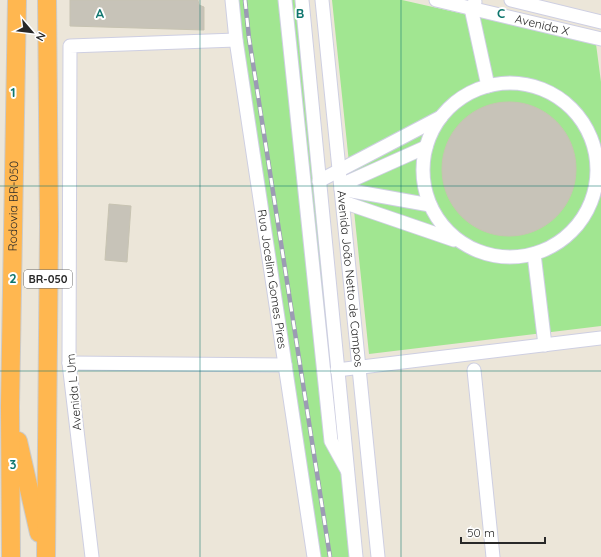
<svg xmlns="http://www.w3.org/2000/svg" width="601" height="557" viewBox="0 0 601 557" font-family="Quicksand,sans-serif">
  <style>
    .green { fill: #a1e691 }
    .building { fill: #c7c3b8; stroke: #c7c3b2 }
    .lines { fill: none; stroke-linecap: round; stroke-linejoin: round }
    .minor-casing { stroke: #cecfe2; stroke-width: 15 }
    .highway-casing { stroke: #cbcbcb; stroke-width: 20 }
    .minor { stroke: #fff; stroke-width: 13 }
    .highway { stroke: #ffb750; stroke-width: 18 }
    .rail-casing { stroke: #9c9bb4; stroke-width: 4.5 }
    .rail { stroke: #fff; stroke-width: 3; stroke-dasharray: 9; stroke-linecap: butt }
    .grid { fill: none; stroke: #0f766e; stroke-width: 1; stroke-opacity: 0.55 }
    .labels { text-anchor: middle; stroke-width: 4; stroke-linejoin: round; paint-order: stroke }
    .shield { fill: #fff; stroke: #686868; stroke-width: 1 }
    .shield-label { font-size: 11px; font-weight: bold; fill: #282828 }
    .street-label { font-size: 12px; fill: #282828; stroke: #fff }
    .grid-label { font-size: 13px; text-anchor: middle; font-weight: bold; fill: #0f766e; stroke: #fff; stroke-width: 4; stroke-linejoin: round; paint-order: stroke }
  </style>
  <rect width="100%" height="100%" fill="#ece6d9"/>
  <path class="green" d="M233 0H302L357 557H314Z
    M332 0H402L596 44 601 82V326L369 354Z"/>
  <path class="building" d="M70 0H198L199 5 204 7V30L70 26Z
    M442 169a67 67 0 1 1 134 0a67 67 0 1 1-134 0Z
    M109 204 131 206 127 262 105 260Z"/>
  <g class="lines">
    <g class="minor-casing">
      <g id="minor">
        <path id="s1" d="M232 0 236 40 314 557"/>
        <path d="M285 0 331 441 347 470"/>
        <path d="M302 0 356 557"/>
        <path id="s2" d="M322 0 378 557"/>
        <path id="s3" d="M436 0 601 39"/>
        <path d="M511 0 601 22"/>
        <path d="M475 2 471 8 488 86"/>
        <circle cx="510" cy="170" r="87"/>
        <path d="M319 181 441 117"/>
        <path d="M341 185 426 147"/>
        <path d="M341 189 430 205"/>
        <path d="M343 202 454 240"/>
        <path d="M534 254 545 345"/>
        <path d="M69 363 285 365"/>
        <path d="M337 370 601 338"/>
        <path d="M474 370 493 557"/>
        <path d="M92 557 69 363 70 46 236 40"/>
      </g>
    </g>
    <g class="highway-casing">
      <g id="highway">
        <path d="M18 441 39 533"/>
        <path id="s4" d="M11 557 10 406 17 0"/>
        <path d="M46 557 49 226 47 0"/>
      </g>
    </g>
    <use href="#minor" class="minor"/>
    <use href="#highway" class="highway"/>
    <g class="rail-casing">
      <path id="rail" d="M245 0 249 38 330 557"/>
    </g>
    <use href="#rail" class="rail"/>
  </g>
  <path class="grid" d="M200 0V557M401 0V557M0 186H601M0 371H601"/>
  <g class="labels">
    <rect class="shield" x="24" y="270" width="48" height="18" rx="3"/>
    <g class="shield-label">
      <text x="48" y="283">BR-050</text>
    </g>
    <g class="street-label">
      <text dy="4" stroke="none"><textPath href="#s3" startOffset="109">Avenida X</textPath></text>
      <text dy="4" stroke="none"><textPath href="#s4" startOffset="351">Rodovia BR-050</textPath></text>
      <text dy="4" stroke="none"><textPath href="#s2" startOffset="280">Avenida João Netto de Campos</textPath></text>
      <text dy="4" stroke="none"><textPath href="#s1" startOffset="282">Rua Jocelim Gomes Pires</textPath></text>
      <text transform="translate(74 392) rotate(-95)" y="4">Avenida L Um</text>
    </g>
  </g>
  <g class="grid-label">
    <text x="100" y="18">A</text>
    <text x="300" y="18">B</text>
    <text x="501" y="18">C</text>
    <text x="13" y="97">1</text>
    <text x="13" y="283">2</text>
    <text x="13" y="469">3</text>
  </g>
  <g transform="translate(32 32) rotate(118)" stroke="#ffffff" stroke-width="3" paint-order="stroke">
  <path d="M0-3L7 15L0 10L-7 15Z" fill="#282828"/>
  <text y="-6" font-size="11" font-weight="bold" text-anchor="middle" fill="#282828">N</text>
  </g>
  <path d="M461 537v6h84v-6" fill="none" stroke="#282828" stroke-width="2"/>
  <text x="467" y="537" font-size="12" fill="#282828" stroke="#ffffff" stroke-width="3" paint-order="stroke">50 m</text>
</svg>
